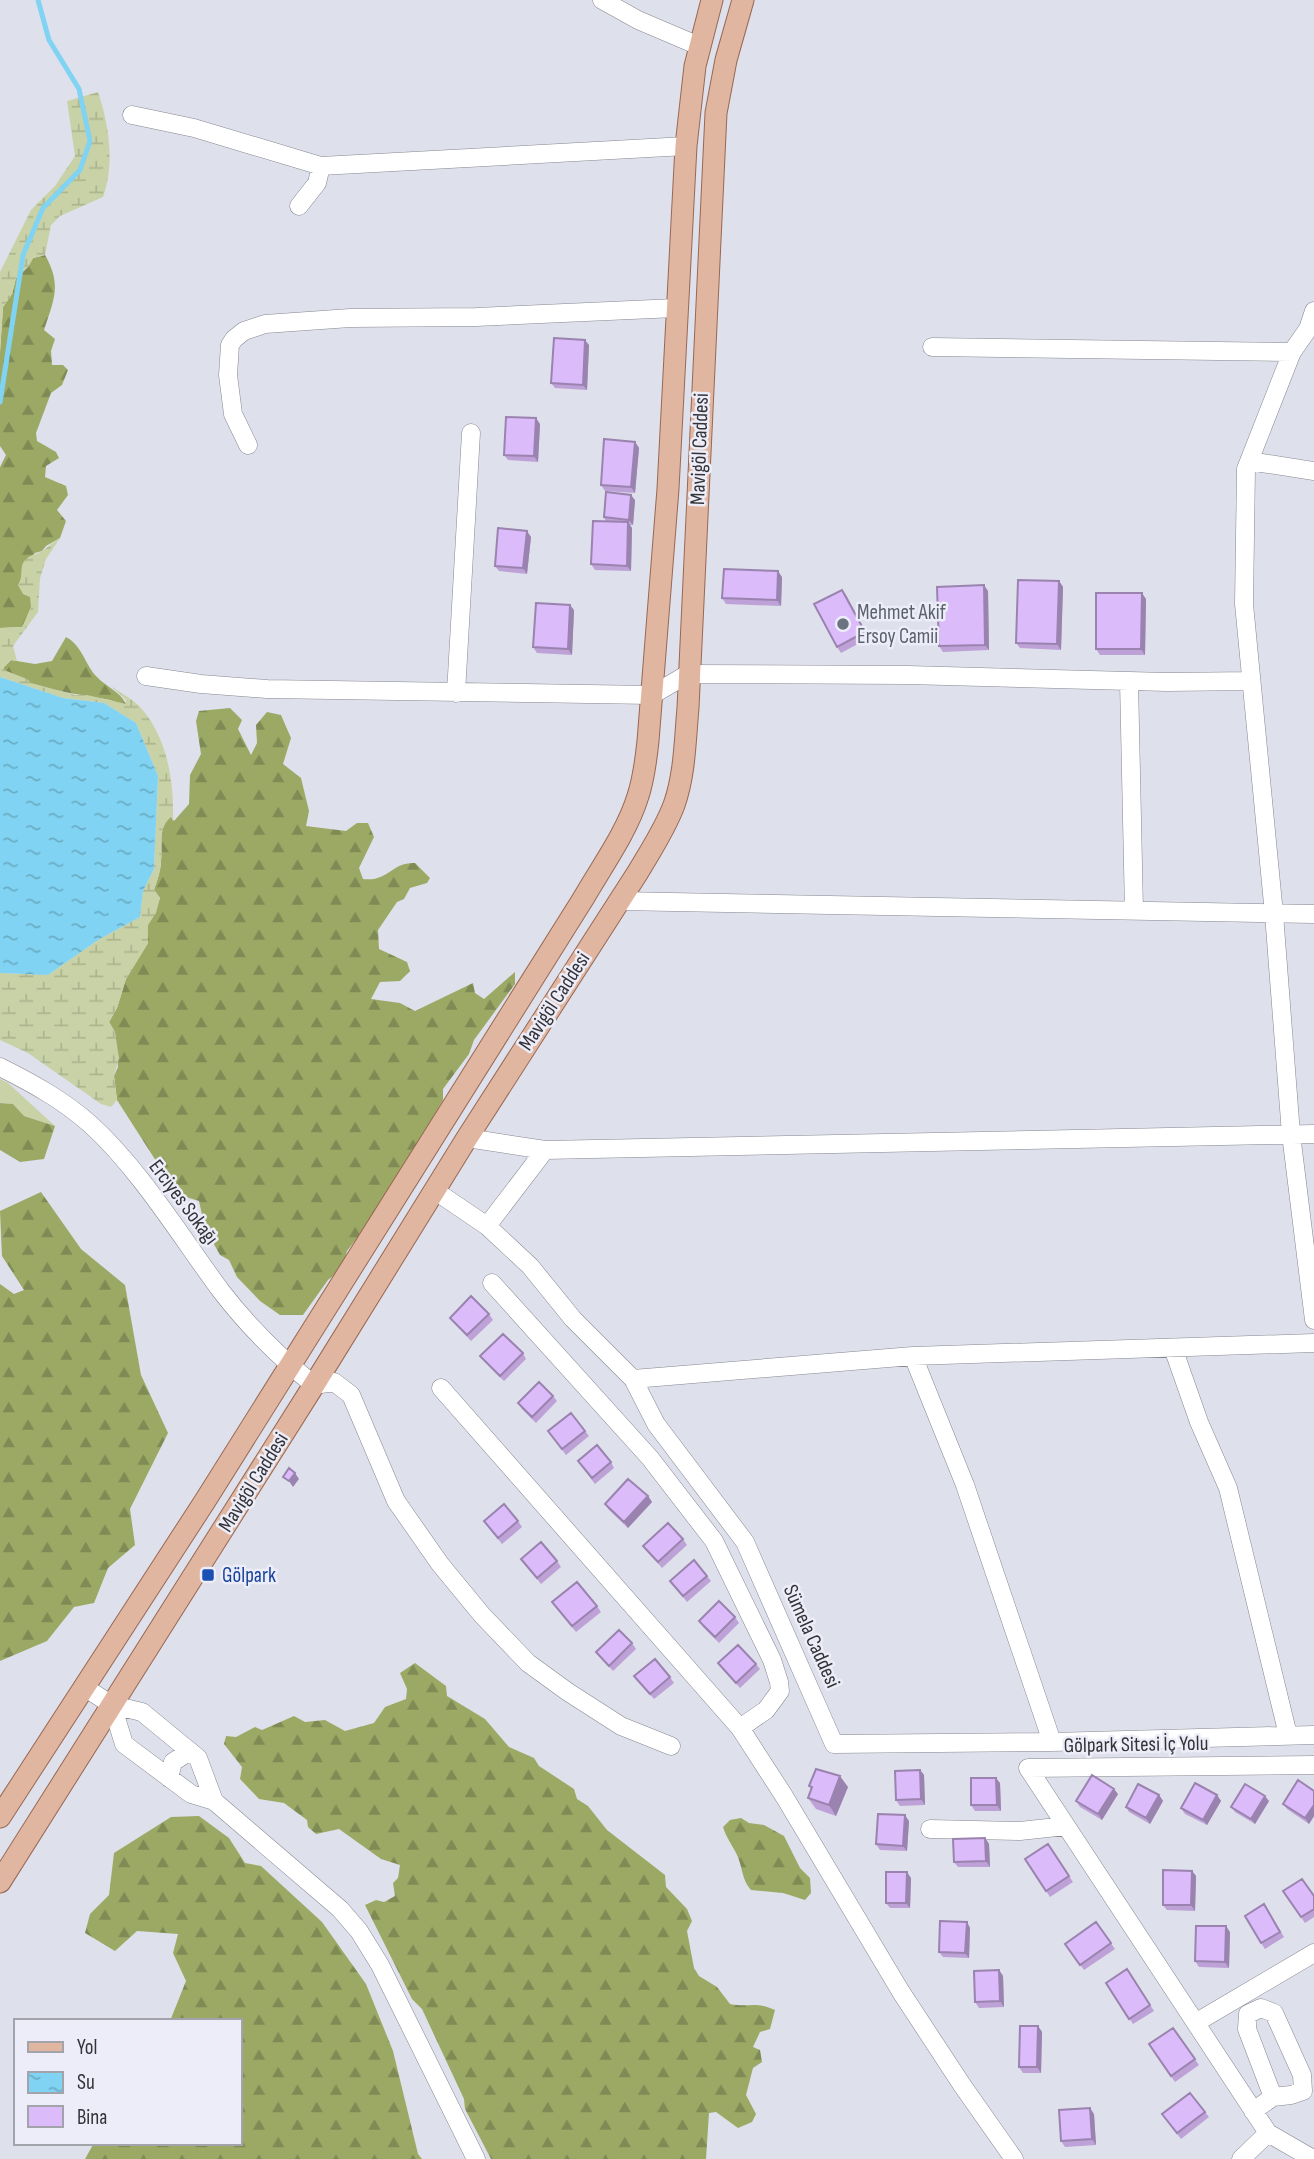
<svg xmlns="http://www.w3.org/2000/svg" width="1314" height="2159" viewBox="0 0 1314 2159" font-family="'Sofia Sans Condensed',sans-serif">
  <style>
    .green { fill: #c9d2a6 }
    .forest { fill: url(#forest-firs) }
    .wetland { fill: url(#wetland-marsh) }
    .water { fill: url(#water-ripples) }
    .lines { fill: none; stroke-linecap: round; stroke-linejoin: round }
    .stream { stroke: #80d3f2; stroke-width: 5 }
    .minor-casing { stroke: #868791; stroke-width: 19 }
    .major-casing { stroke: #976853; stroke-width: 23 }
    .minor { stroke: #fff; stroke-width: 18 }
    .major { stroke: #e1b6a1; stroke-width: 21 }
    .wall { fill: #bda1d7 }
    .shaded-wall { fill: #9a83af }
    .building { fill: #dcbbfa; stroke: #9a83af; stroke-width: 2 }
    .worship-dot { fill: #6b7280; stroke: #ecedf8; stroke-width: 2.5 }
    .transit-dot { fill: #1a4fb4; stroke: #ecedf8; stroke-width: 2.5 }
    .labels { text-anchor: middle; stroke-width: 5; stroke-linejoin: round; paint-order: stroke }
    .street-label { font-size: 21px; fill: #333338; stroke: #ecedf8 }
    .worship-label { font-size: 21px; fill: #5b616d; stroke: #ecedf8; text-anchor: start }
    .transit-label { font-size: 21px; fill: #164399; stroke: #ecedf8; text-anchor: start }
  </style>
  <defs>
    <pattern id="forest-firs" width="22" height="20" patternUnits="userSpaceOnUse" patternTransform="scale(1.75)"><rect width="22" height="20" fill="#9ca965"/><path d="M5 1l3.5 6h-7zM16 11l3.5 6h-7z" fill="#808a54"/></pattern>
    <pattern id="wetland-marsh" width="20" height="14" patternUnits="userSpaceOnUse" patternTransform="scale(1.75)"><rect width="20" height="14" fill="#c9d2a6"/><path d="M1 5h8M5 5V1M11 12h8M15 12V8" fill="none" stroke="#adb590"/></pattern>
    <pattern id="water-ripples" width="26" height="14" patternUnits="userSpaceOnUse" patternTransform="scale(1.75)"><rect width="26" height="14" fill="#80d3f2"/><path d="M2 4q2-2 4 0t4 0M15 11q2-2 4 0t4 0" fill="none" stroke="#69acc5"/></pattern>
  </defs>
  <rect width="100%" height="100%" fill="#dee0eb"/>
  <path class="green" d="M0 1079 8 1083 55 1126 24 1116 13 1104 0 1103Z"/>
  <path class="forest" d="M45 255C62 285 54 299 44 330L55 339 51 351 52 365H63L68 370 62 385 51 393 36 433 37 441 56 452 59 458 46 466 45 477 66 486 68 495 57 510 66 521 60 538 46 546 42 551 35 553 22 566V579L31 597V607L23 627 0 628V467L6 455 0 446V352L3 307 12 294 16 278 28 267 33 258Z
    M66 637C82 645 85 665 97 677 106 687 120 691 126 704 118 704 113 700 105 699 71 693 33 689 4 670V667L11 660 35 664 52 661Z
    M230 708 242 720 238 729 251 755 257 743 256 725 267 712 281 715 291 738 283 764 301 778 309 811 306 826 346 831 357 823H368L374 837 359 868 363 879C389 882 391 862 415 863L430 878 427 883 410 888 404 899 397 902 378 930 379 949 407 962 410 971 400 981 380 982 371 999 400 1003 415 1011 473 983 475 993 484 999 515 972V984L474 1040 469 1054 443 1089V1100L387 1199 347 1251 342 1269 328 1280 303 1315H280L260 1301 237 1277 229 1260 220 1255 205 1228 199 1201 183 1196 165 1182V1175L117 1100 114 1076 118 1067 115 1032 109 1022 117 1008 126 979 148 943V925L160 898 154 890C157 881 161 870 161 861 163 844 157 829 171 816L174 821 189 804 190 775 201 754 196 721 199 711Z
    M0 1103 13 1104 24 1116 55 1126 44 1159 20 1162 0 1150Z
    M41 1192 81 1249 125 1285 141 1375 168 1433 130 1509 135 1545 108 1568 94 1603 74 1607 47 1641 0 1661V1284L14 1294 24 1290 2 1256 0 1211Z
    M415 1663 446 1686 447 1696 485 1719 509 1747 534 1758 539 1766 574 1789 577 1799 588 1806 607 1830 665 1875 666 1887 687 1909 692 1921 687 1931 694 1968 699 1976 717 1987 730 2004C750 2008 754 2001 775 2010L770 2029 760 2032 753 2047 760 2050 762 2062 753 2068 746 2095 756 2114 752 2122 738 2128 716 2112 709 2113 706 2159H491L465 2109 464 2099 422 2009 412 1999 365 1905 376 1900 384 1902 395 1896 393 1883 398 1878 400 1865 381 1859 339 1829 316 1834 308 1827 307 1820 284 1803 259 1799 240 1779 242 1767 224 1744 226 1736 236 1737 255 1727 262 1730 294 1716 305 1722 325 1720 345 1731 374 1723 385 1707 406 1699 407 1689 400 1673Z
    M199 1816 229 1838 245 1863 261 1866 322 1922 366 1984 393 2051 418 2154 422 2159H85L94 2143H240V2021H170L186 1981 173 1953 178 1934 137 1931 115 1951 85 1933 90 1914 109 1895 114 1853 171 1817Z
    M741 1818 749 1823 764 1825 784 1836 800 1868 810 1878 811 1893 805 1900 783 1893 751 1890C741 1879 743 1866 736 1853 731 1843 727 1839 723 1827L730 1820Z"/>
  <path class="wetland" d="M98 92C109 125 115 164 103 197L60 216 51 225 45 255 33 258 28 267 16 278 12 294 3 307 0 352V272L31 210 55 186 75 156 67 101Z
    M60 538 46 559 40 578 38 612 13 646 17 661 10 660 4 667V670L27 679 31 683 75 695H87L126 704V700L111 686C121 693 134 700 142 709 168 740 174 782 173 821L171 817C157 829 163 844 161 861 161 870 157 881 154 890L160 898 156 913 148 925V943L126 979 117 1008 109 1022 115 1032 119 1058 114 1076 117 1100 111 1107 101 1104 28 1053 0 1040V973L48 975 98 940 140 917 143 891 154 869 158 776 136 723 104 703 63 698 0 677V628L22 627 31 607 30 597 23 594 18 585C23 577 20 571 23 563 28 554 35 556 42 551 47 548 52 543 60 538Z"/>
  <path class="water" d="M0 677 63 698 104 703 136 723 158 776 154 869 143 891 140 917 98 940 48 975 0 973Z"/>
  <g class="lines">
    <path class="stream" d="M0 402 23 255 43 208 80 170 90 141 79 89 49 40 38 0"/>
    <g class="minor-casing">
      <path id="minor" d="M602 0 638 20 699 46
        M132 115 194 128 321 166 686 146
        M299 206 317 183 321 166
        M1314 311 1308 329 1292 352 1246 469 1244 604 1274 914 1291 1134 1314 1320
        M932 347 1292 352
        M248 445 233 414 228 375 230 345 234 339 244 331 265 324 350 318 476 317 676 308
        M1249 461 1314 471
        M146 676 201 684 267 689 652 695 688 674 908 675 1167 682 1251 681
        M1129 681 1134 911
        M456 693 471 433
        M619 901 1314 914
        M0 1067C32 1083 63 1100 90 1124 139 1168 181 1237 221 1291 248 1326 279 1357 314 1385L334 1382 351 1395 396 1501 440 1564 482 1615 528 1663 568 1692 621 1726 671 1746
        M467 1138 545 1150 1314 1134
        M434 1190 487 1226 530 1266 573 1319 633 1379 656 1424 745 1542 834 1744 1052 1742 1314 1735
        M487 1226 545 1150
        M492 1283 650 1458 714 1541 772 1660 779 1682 780 1691 766 1710 740 1728
        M1173 1348 1199 1422 1228 1488 1288 1735
        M913 1356 965 1485 1052 1742
        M633 1379 913 1356 1314 1343
        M441 1388 740 1728 784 1796 901 1992 962 2085 1014 2159
        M84 1687 112 1705 142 1712 198 1758 214 1801 191 1794 124 1744 112 1705
        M169 1778 173 1762 190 1751
        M214 1801 340 1909 359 1931 380 1965 476 2159
        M930 1829 1020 1831 1066 1826
        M1197 2022 1314 1953
        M1253 2111 1273 2097 1291 2095 1303 2091 1302 2075 1274 2013 1261 2008 1248 2014 1247 2029 1273 2097
        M1268 2133 1028 1768 1314 1765
        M1241 2159 1268 2133 1313 2159"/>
    </g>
    <g class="major-casing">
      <path id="major" d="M0 1817 205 1501 583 899C602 866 627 832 638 796 644 778 646 760 648 741L668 489 686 146 695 66 712 0
        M0 1882 314 1385 467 1138 638 872C651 850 665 829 674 805 685 774 685 740 688 708L716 113 726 60 743 0"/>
    </g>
    <use href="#minor" class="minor"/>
    <use href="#major" class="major"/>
  </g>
  <path class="wall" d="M589 345 587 390 555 388 551 383Z
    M540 424 538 462 508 460 504 455Z
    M635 442 639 448 635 493 605 491 601 485Z
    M635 500 633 525H630L632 528 631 571 595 570 591 564 606 522 604 517Z
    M531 537 527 574 499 571 495 566Z
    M782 577 781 606 726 604 722 598Z
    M1059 581 1063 587 1061 650 1020 648 1016 643Z
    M842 590 869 638 841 653 837 647Z
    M988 591 989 650 943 652 939 646Z
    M1146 599 1145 655H1100L1096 649Z
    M574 610 572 655 537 653 533 647Z
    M489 1314 493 1320 471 1341 454 1323 450 1318Z
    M523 1353 526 1359 504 1381 484 1361 480 1356Z
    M553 1396 557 1401 536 1423 522 1409 518 1403Z
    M571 1413 589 1436 566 1455 548 1431Z
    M578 1461 611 1462 614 1468 595 1484Z
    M648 1496 652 1502 628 1528 609 1510 605 1504Z
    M484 1521H518L522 1527 502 1544Z
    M683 1539 687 1545 662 1568 643 1546Z
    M521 1559 557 1561 561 1567 541 1584Z
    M707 1576 711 1581 687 1602 670 1581Z
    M552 1602 597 1606 601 1612 576 1632Z
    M735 1617 739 1623 719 1643 703 1627 699 1621Z
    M632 1643 636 1649 613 1671 596 1652Z
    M718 1663 756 1664 760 1669 740 1688Z
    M634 1676 670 1677 674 1683 654 1699Z
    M920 1770 924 1775 925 1805 900 1806 896 1800Z
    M1000 1783 1001 1811H975L971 1805Z
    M809 1786 848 1787 836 1816 816 1809 808 1798 811 1789Z
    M1314 1791V1816L1309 1824 1287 1809 1283 1804Z
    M1118 1794 1102 1820 1080 1807 1076 1801Z
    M1159 1795 1163 1801 1150 1824 1129 1812 1126 1807Z
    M1217 1795 1221 1801 1207 1825 1185 1814 1181 1808Z
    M1269 1801 1255 1824 1235 1812 1231 1807Z
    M909 1821 907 1851 880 1850 876 1844Z
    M985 1838 989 1844 990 1867H958L954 1862Z
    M1048 1844 1073 1882 1050 1897 1025 1859Z
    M1192 1871 1196 1876 1195 1911 1167 1910 1163 1905Z
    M911 1878 910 1908H890L886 1903Z
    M1283 1891 1314 1896V1917L1305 1923Z
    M1268 1910 1284 1937 1265 1949 1261 1943Z
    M967 1922 970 1928 969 1958 943 1957 939 1952Z
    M1096 1922 1115 1949 1084 1970 1065 1944Z
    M1230 1932 1229 1968 1199 1967 1195 1961Z
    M1127 1969 1154 2011 1133 2024 1106 1983Z
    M999 1970 1003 1976 1004 2007 979 2008 975 2002Z
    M1038 2026 1042 2032 1041 2073H1023L1019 2067Z
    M1173 2028 1199 2065 1175 2082 1149 2044Z
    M1190 2093 1209 2117 1181 2139 1162 2114Z
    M1094 2114 1096 2145 1065 2147 1061 2141Z"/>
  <path class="shaded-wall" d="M585 340 589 345 587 390 583 385Z
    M536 418 540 424 538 462 534 456Z
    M635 442 639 448 635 493 631 487Z
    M631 495 635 500 633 525 629 520Z
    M628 522 632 528 631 571 627 566Z
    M527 531 531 537 527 574 523 568Z
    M778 571 782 577 781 606 777 600Z
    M1059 581 1063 587 1061 650 1057 644Z
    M984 585 988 591 989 650 985 645Z
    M842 590 846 595 869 638 865 632Z
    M1142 593 1146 599 1145 655 1141 649Z
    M570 605 574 610 572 655 568 649Z
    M295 1473 299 1479 293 1487 289 1481Z
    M648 1496 652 1502 628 1528 624 1522Z
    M920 1770 924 1775 925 1805 921 1799Z
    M840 1776 848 1787 836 1816 829 1805Z
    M996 1778 1000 1783 1001 1811 997 1805Z
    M1114 1789 1118 1794 1102 1820 1098 1814Z
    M1159 1795 1163 1801 1150 1824 1146 1818Z
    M1217 1795 1221 1801 1207 1825 1203 1820Z
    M1265 1796 1269 1801 1255 1824 1251 1819Z
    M1314 1805V1816L1309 1824 1305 1818Z
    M905 1815 909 1821 907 1851 903 1846Z
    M985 1838 989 1844 990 1867 986 1861Z
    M1192 1871 1196 1876 1195 1911 1191 1905Z
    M907 1872 911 1878 910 1908 906 1903Z
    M967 1922 970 1928 969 1958 965 1953Z
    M1226 1926 1230 1932 1229 1968 1225 1962Z
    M999 1970 1003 1976 1004 2007 1000 2001Z
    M1038 2026 1042 2032 1041 2073 1037 2067Z
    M1090 2108 1094 2114 1096 2145 1092 2139Z"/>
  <path class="building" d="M554 338 585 340 583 385 551 383Z
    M506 417 536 418 534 456 504 455Z
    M604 439 635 442 631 487 601 485Z
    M606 492 631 495 629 520 604 517Z
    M593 521 628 522 627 566 591 564Z
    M498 528 527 531 523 568 495 566Z
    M724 569 778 571 777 600 722 598Z
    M1018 580 1059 581 1057 644 1016 643Z
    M984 585 985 645 939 646 937 587Z
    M842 590 865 632 837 647 814 604Z
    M1096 593H1142L1141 649H1096Z
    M536 603 570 605 568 649 533 647Z
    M471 1296 489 1314 467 1335 450 1318Z
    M503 1334 523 1353 500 1376 480 1356Z
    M539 1382 553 1396 532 1417 518 1403Z
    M571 1413 585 1431 562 1449 548 1431Z
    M597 1445 611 1462 592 1478 578 1461Z
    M289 1468 295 1473 289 1481 283 1477Z
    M628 1479 648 1496 624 1522 605 1504Z
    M504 1504 518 1521 498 1538 484 1521Z
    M668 1523 683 1539 658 1562 643 1546Z
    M541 1542 557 1561 537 1578 521 1559Z
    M694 1560 707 1576 683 1596 670 1581Z
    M577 1582 597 1606 572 1626 552 1602Z
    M719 1601 735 1617 715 1637 699 1621Z
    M619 1630 632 1643 609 1666 596 1652Z
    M738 1645 756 1664 736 1683 718 1663Z
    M655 1659 670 1677 650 1694 634 1676Z
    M816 1769 840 1776 829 1805 808 1798 812 1787 809 1786Z
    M920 1770 921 1799 896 1800 895 1771Z
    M1092 1775 1114 1789 1098 1814 1076 1801Z
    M971 1778H996L997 1805H971Z
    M1298 1780 1314 1791V1805L1305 1818 1283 1804Z
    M1195 1783 1217 1795 1203 1820 1181 1808Z
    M1138 1784 1159 1795 1146 1818 1126 1807Z
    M1245 1784 1265 1796 1251 1819 1231 1807Z
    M878 1814 905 1815 903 1846 876 1844Z
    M985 1838 986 1861 954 1862 953 1839Z
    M1048 1844 1069 1876 1046 1891 1025 1859Z
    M1163 1870 1192 1871 1191 1905H1163Z
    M886 1872H907L906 1903H886Z
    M1302 1879 1314 1896V1909L1301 1917 1283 1891Z
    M1264 1904 1280 1932 1261 1943 1245 1916Z
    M940 1921 967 1922 965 1953 939 1952Z
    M1096 1922 1111 1943 1080 1965 1065 1944Z
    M1196 1926H1226L1225 1962 1195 1961Z
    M1127 1969 1150 2005 1129 2019 1106 1983Z
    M999 1970 1000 2001 975 2002 974 1971Z
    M1020 2026H1038L1037 2067H1019Z
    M1173 2028 1195 2059 1171 2076 1149 2044Z
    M1190 2093 1205 2112 1177 2133 1162 2114Z
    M1090 2108 1092 2139 1061 2141 1059 2110Z"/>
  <circle class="worship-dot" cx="843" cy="624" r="7"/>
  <rect class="transit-dot" x="201" y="1568" width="14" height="14" rx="3.5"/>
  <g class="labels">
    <g class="street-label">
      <text transform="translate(699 449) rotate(-88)" y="7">Mavigöl Caddesi</text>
      <text transform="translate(554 1001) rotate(-57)" y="7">Mavigöl Caddesi</text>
      <text transform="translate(184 1202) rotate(53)" y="7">Erciyes Sokağı</text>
      <text transform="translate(253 1482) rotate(-58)" y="7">Mavigöl Caddesi</text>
      <text transform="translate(812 1636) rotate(66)" y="7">Sümela Caddesi</text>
      <text transform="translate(1136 1744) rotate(-1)" y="7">Gölpark Sitesi İç Yolu</text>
    </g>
    <g class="worship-label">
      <text x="857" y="619">Mehmet Akif<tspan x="857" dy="24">Ersoy Camii</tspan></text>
    </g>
    <g class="transit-label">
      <text x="222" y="1582">Gölpark</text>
    </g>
  </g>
  <rect x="14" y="2019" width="228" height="126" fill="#ecedf8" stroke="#a2a3ab" stroke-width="2"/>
  <rect x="28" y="2042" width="35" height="10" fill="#e1b6a1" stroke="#a2a3ab" stroke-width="2"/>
  <text x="77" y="2054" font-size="21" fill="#333338">Yol</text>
  <rect x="28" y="2072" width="35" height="21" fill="url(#water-ripples)" stroke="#a2a3ab" stroke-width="2"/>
  <text x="77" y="2089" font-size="21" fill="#333338">Su</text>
  <rect x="28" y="2106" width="35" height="21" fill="#dcbbfa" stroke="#a2a3ab" stroke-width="2"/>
  <text x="77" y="2124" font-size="21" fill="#333338">Bina</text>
</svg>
